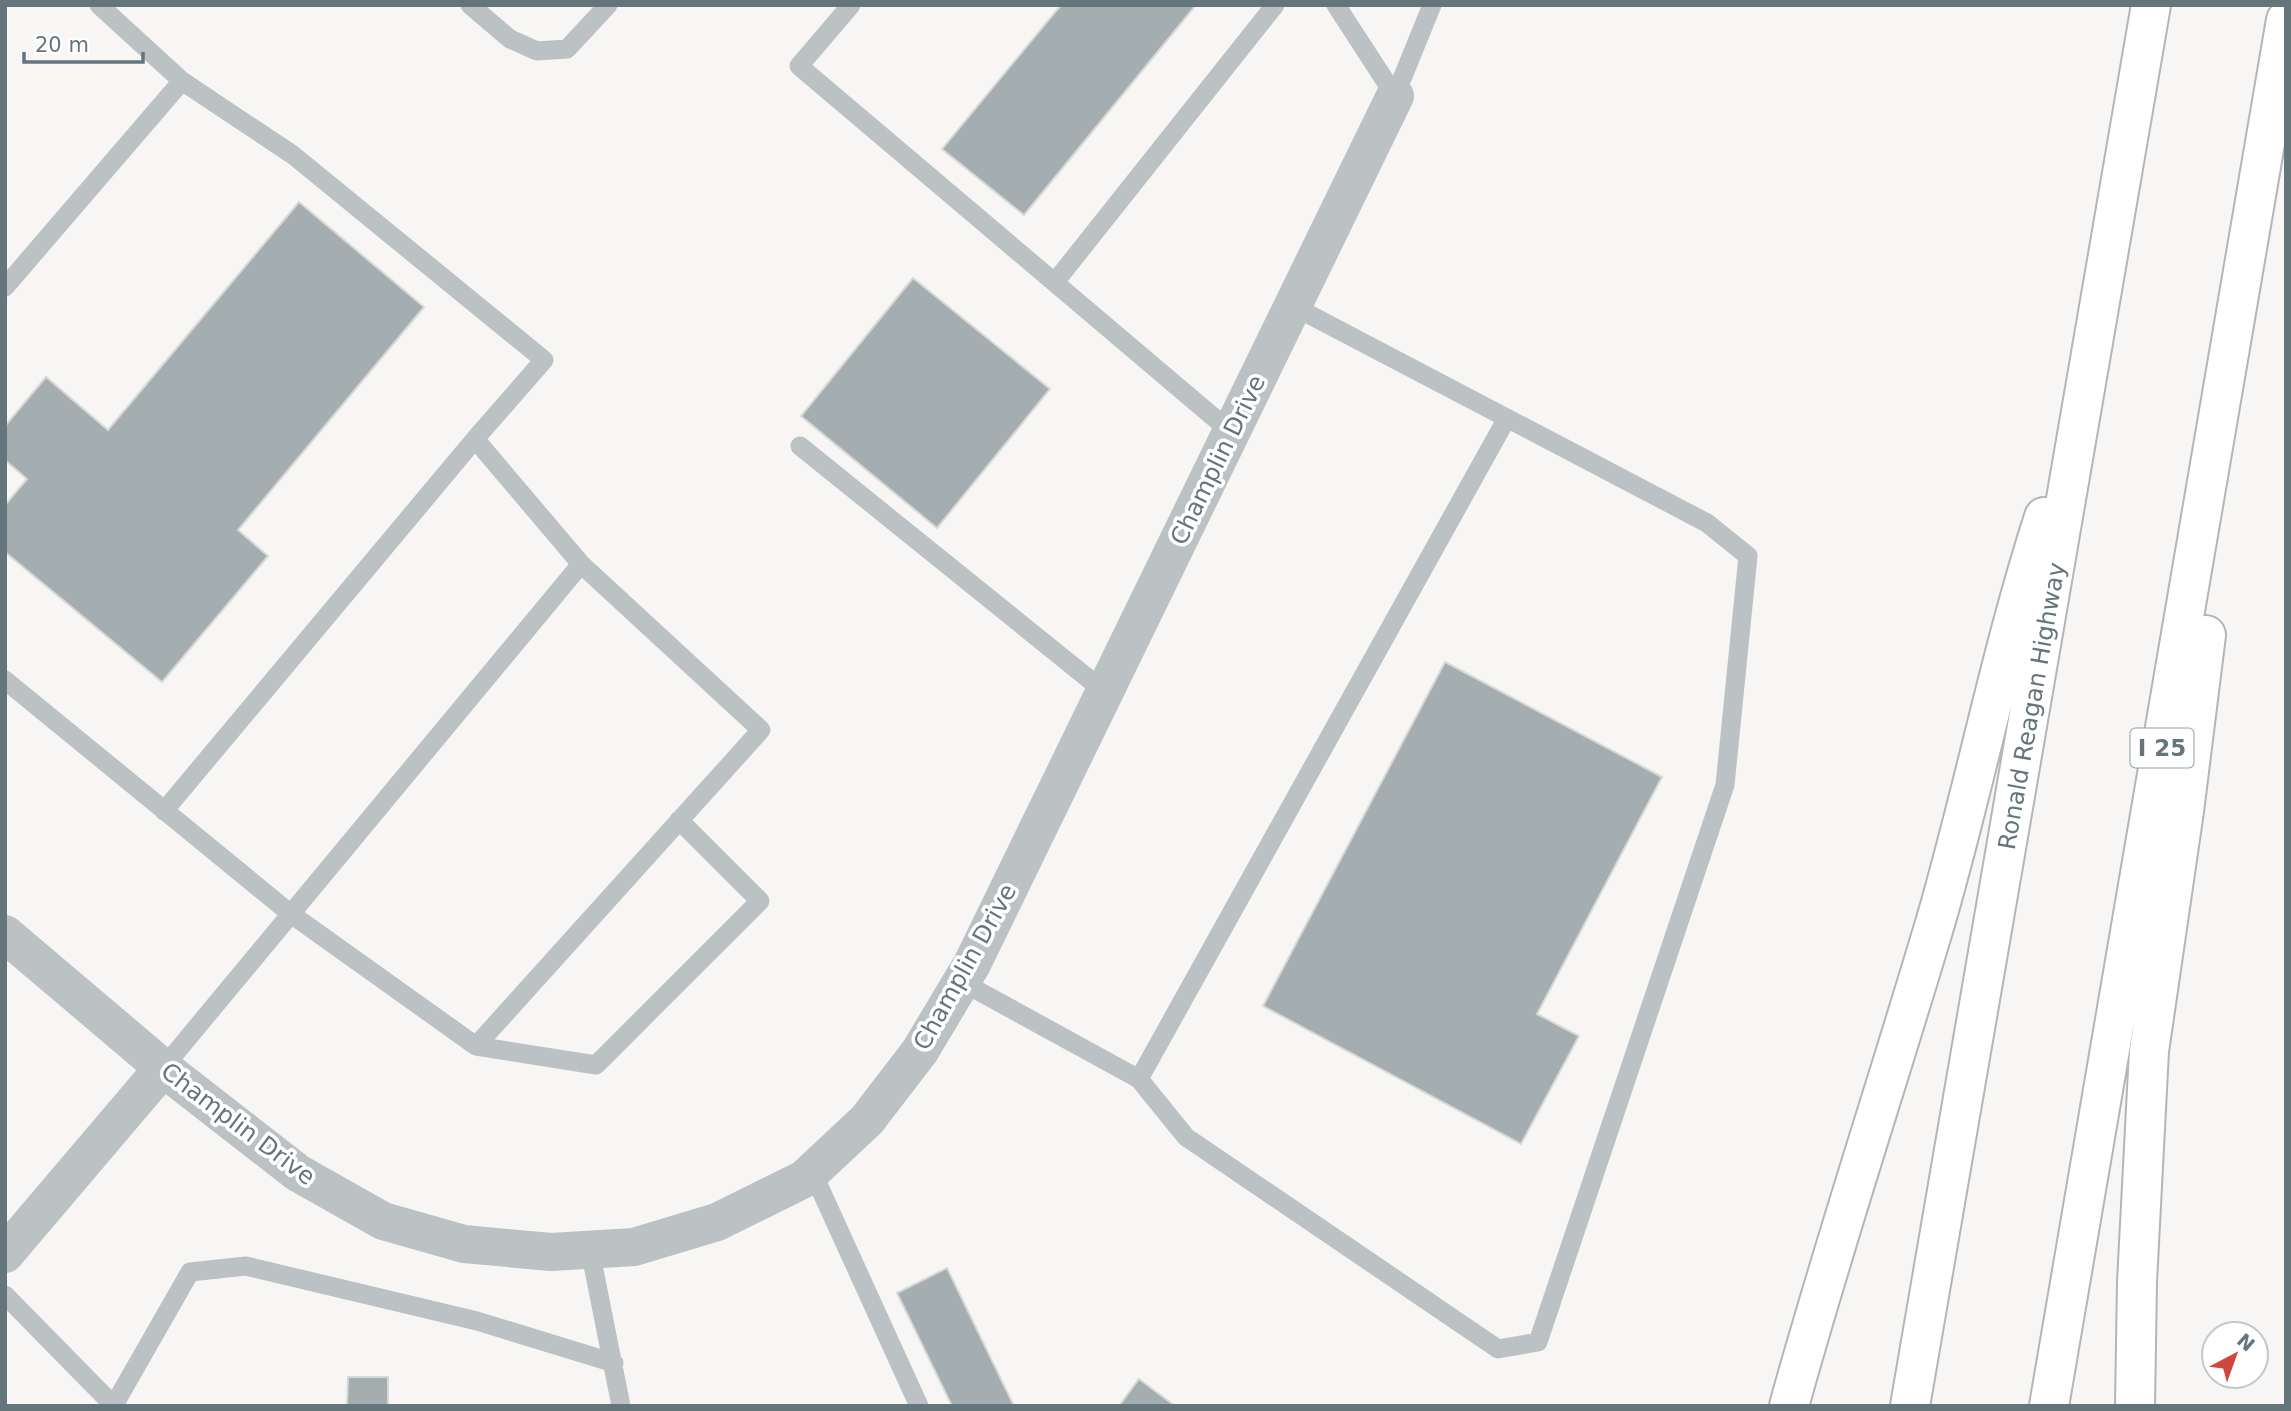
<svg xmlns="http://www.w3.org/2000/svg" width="2291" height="1411" viewBox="0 0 2291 1411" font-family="'DejaVu Sans',sans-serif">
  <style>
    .building { fill: #a4adb0; stroke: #d8d8d6; stroke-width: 2 }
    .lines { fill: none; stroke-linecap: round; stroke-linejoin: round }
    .motorway-casing { stroke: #b2b6b8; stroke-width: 42 }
    .service { stroke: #bcc1c3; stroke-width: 19 }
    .minor { stroke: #bcc1c3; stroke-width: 38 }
    .motorway { stroke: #fff; stroke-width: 38 }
    .labels { text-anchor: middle; stroke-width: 7; stroke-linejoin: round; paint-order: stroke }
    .shield { fill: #fff; stroke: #939ea3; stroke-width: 2 }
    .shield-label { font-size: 23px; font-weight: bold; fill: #65757c }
    .street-label { font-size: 24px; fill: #65757c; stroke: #fff }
  </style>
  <rect width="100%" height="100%" fill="#f7f6f4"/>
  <path class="building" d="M1061 5H1196L1024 215 942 149Z
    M299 202 424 307 238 530 268 556 162 682 5 552V505L27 479 5 460V426L46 377 108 430Z
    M913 278 1050 389 937 528 801 416Z
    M1445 662 1662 777 1537 1014 1579 1036 1521 1144 1263 1006Z
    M947 1268 1014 1406H952L897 1293Z
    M348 1377H388V1406H347Z
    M1139 1379 1175 1406H1119Z"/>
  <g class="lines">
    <g class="motorway-casing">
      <path id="motorway" d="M1789 1406C1834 1243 1888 1082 1936 920 1975 786 2001 650 2044 517
        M1910 1406 2151 5
        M2049 1406 2286 20
        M2135 1406 2137 1282 2149 1051 2184 811 2206 635"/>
    </g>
    <path class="service" d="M99 5 182 81
      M470 5 510 39 537 51 567 49 608 5
      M851 5 799 66 1231 432
      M1336 5 1395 96
      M1395 96 1432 5
      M1055 282 1275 5
      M5 287 182 81 293 155 544 360 475 439 581 564 163 1068
      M800 446 1105 692
      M5 680 291 914 476 1046 761 730 581 564
      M164 811 475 439
      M962 982 1139 1079 1186 1137 1498 1349 1538 1342 1725 785 1748 556 1707 523 1293 306
      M476 1046 596 1065 760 901 679 820
      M1139 1079 1507 418
      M812 1171 919 1406
      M590 1250 621 1406
      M5 1295 114 1406
      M114 1405 190 1272 246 1266 477 1321 614 1363"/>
    <path class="minor" d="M5 934 163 1068 298 1173 383 1221 464 1244 551 1252 634 1247 717 1222 804 1179 867 1120 920 1051 972 964 1395 96
      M5 1254 163 1068"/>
    <use href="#motorway" class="motorway"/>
  </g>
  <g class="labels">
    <rect class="shield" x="2130.5" y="728.5" width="63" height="39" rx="5"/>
    <g class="shield-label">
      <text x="2162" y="756">I 25</text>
    </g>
    <g class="street-label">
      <text transform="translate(1218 460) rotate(-64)" y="8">Champlin Drive</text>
      <text transform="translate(2032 706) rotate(-80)" y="8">Ronald Reagan Highway</text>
      <text transform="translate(965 967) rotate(-61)" y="8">Champlin Drive</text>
      <text transform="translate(238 1124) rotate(37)" y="8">Champlin Drive</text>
    </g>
  </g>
  <rect width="2291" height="1411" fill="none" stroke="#65757c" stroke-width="14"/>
  <g transform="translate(2235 1355) rotate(41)"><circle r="33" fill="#ffffff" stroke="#c1c8cb" stroke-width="2"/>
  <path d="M0-5L12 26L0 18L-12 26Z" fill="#d1463a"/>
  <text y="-10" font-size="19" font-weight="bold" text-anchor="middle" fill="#65757c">N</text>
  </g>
  <path d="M24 52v10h119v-10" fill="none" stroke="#65757c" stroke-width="3.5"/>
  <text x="35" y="52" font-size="21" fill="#65757c" stroke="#ffffff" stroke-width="5" paint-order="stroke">20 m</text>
</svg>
